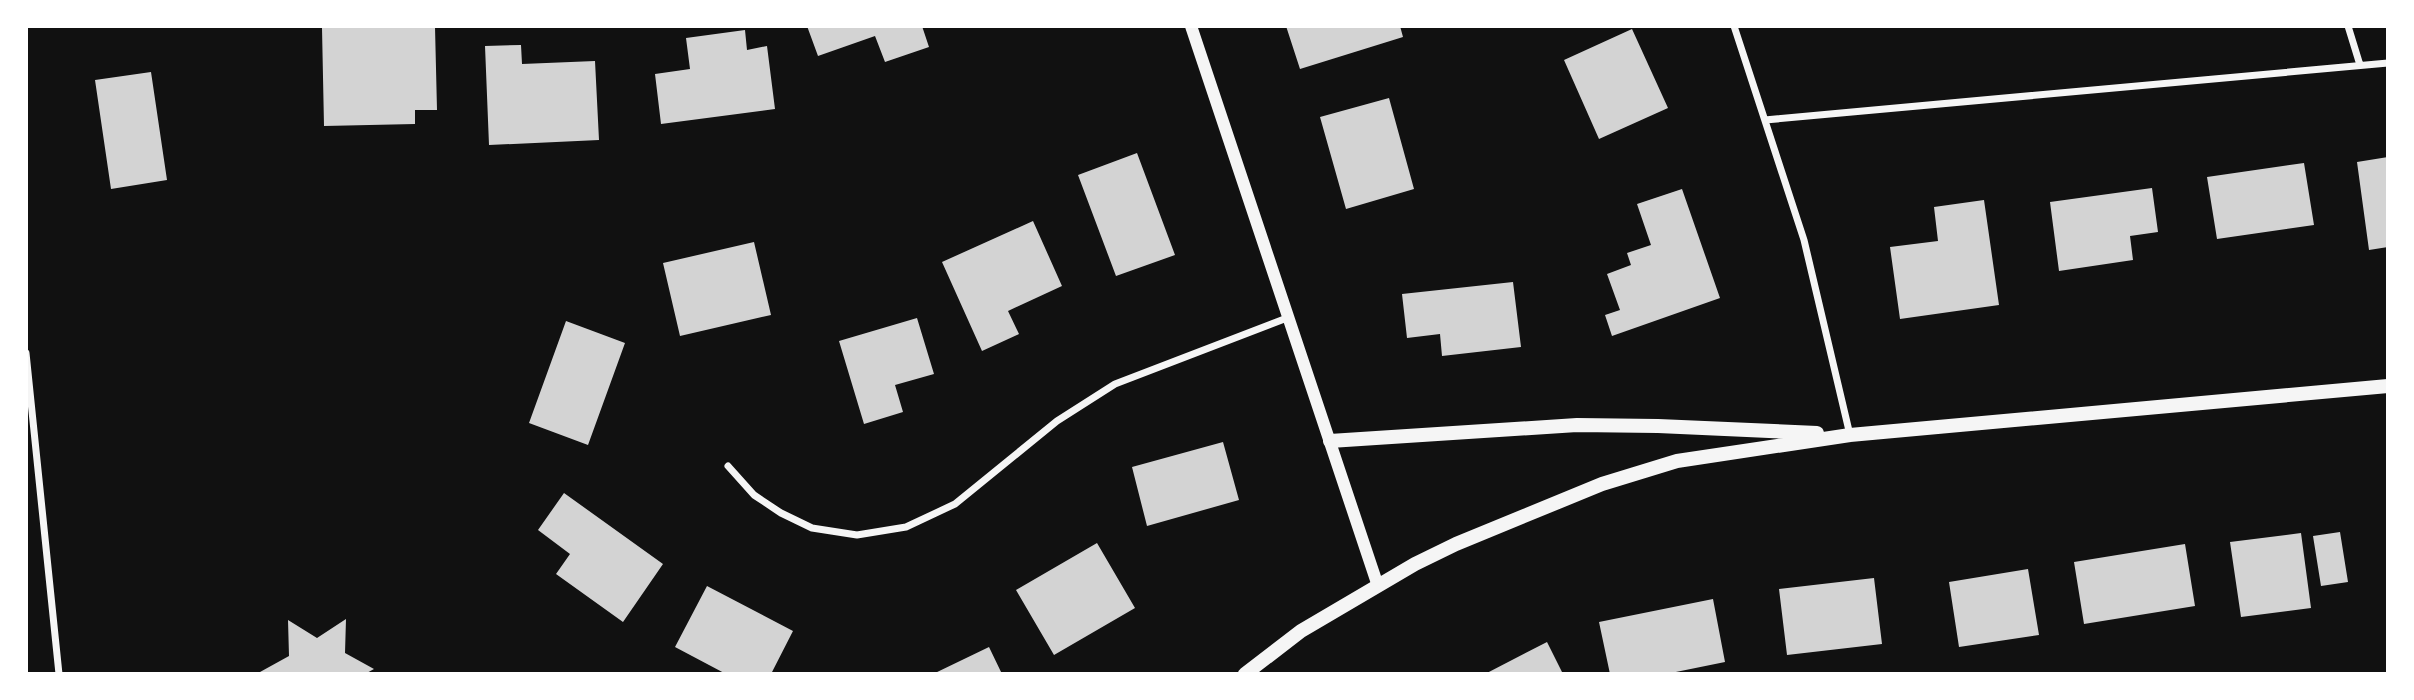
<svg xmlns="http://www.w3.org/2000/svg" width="2414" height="700" viewBox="0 0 2414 700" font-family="Roboto,sans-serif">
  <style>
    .building { fill: #d3d3d3 }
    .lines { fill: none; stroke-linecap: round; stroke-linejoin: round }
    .minor { stroke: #f5f5f5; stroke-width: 7 }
    .tertiary { stroke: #f5f5f5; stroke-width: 12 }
    .secondary { stroke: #f5f5f5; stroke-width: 14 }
  </style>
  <rect width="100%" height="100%" fill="#111"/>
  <path class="building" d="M807 26H922L929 47 885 62 875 36 818 56Z
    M1286 26H1400L1403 37 1300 69Z
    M435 27 437 110H415V124L324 126 322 28Z
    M1632 29 1668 108 1599 139 1564 60Z
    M745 30 747 50 767 46 775 109 661 124 655 74 690 69 686 38Z
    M521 45 522 64 595 61 599 140 489 145 485 46Z
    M151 72 167 180 111 189 95 80Z
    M1389 98 1414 189 1346 209 1320 117Z
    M1137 153 1175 255 1116 276 1078 175Z
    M2388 157V247L2369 250 2357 162Z
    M2304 163 2314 225 2217 239 2207 177Z
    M2152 188 2158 232 2130 236 2133 260 2059 271 2050 202Z
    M1682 189 1720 298 1612 336 1605 315 1620 310 1607 274 1631 265 1627 253 1651 245 1637 204Z
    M1984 200 1999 305 1900 319 1890 247 1938 241 1934 207Z
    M1033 221 1062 286 1008 311 1019 334 982 351 942 262Z
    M754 242 771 315 680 336 663 263Z
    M1513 282 1521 347 1442 356 1440 334 1407 338 1402 294Z
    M917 318 934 374 895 385 903 412 864 424 839 341Z
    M566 321 625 343 588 445 529 423Z
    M1223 442 1239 500 1147 526 1132 467Z
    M564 493 663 564 623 622 556 574 570 554 538 530Z
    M2340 532 2348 582 2321 586 2313 536Z
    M2301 533 2311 608 2241 617 2230 542Z
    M1097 543 1135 608 1054 655 1016 590Z
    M2185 544 2195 606 2084 624 2074 562Z
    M2028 569 2039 635 1959 647 1949 582Z
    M1874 578 1882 644 1787 655 1779 589Z
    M707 586 793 631 771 674H726L675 647Z
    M1713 599 1725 662 1666 674H1610L1599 622Z
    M346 619 345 653 374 669 365 674 260 672 289 656 288 620 317 638Z
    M1547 642 1563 674H1485Z
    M989 647 1002 674H933Z"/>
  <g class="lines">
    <path class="minor" d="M1734 26 1804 240 1850 435
      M2348 26 2360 65
      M1765 120 2388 63
      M26 353 59 674
      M728 466 754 495 781 513 812 528 857 535 906 527 955 504 1057 421 1115 384 1287 318"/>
    <path class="tertiary" d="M1191 26 1378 586"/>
    <path class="secondary" d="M1330 441 1577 425 1658 426 1817 433
      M1245 674 1301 631 1415 564 1456 544 1602 484 1677 461 1850 435 2388 386"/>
  </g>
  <rect width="2414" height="700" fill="none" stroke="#ffffff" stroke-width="56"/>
</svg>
